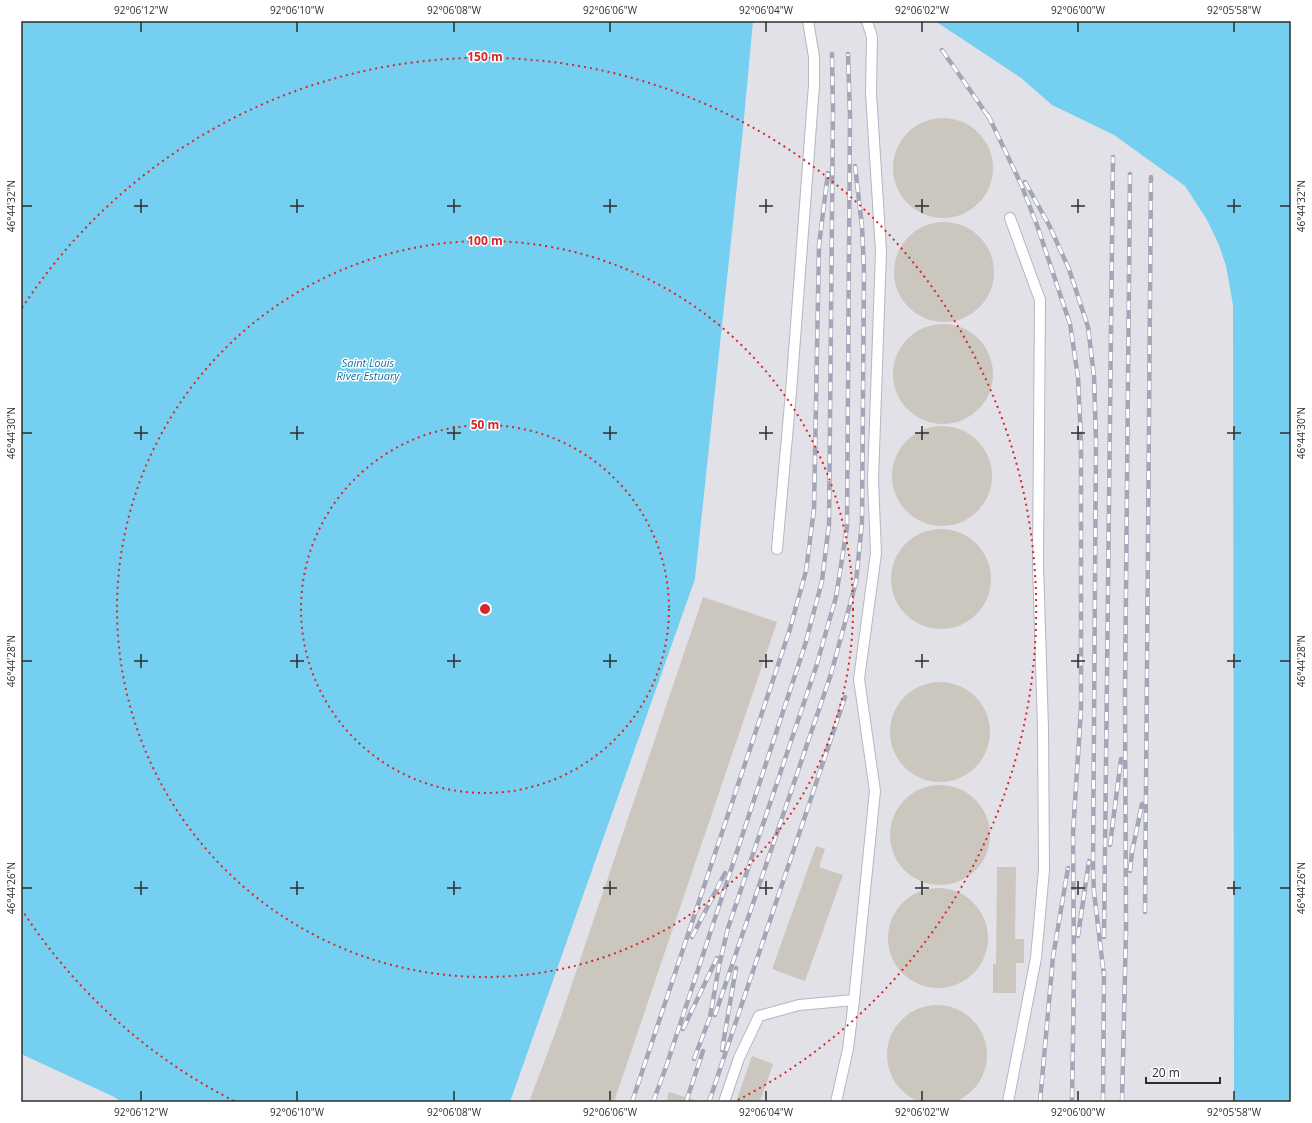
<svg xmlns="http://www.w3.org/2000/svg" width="1312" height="1123" viewBox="0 0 1312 1123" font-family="'Open Sans',sans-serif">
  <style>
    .industrial { fill: #e3e1e8 }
    .water { fill: #75cff0 }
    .building { fill: #cbc7bf }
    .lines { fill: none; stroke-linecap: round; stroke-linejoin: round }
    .service-casing { stroke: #b4b7c1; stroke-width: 12 }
    .service { stroke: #fff; stroke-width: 10 }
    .rail-casing { stroke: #a3a6b8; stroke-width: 4.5 }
    .rail { stroke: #fff; stroke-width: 3; stroke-dasharray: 9; stroke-linecap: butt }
    .ticks { fill: none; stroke: #2e2e2e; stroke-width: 1.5 }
    .ring { fill: none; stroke: #d62828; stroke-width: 2; stroke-dasharray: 2 4 }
    .labels { text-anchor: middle; stroke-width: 3; stroke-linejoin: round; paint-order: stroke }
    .water-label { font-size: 11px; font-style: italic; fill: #0d6fa3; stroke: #fff }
    .centre { fill: #d62828; stroke: #fff; stroke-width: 2 }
    .ring-label { font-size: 12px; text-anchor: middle; font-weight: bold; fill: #d62828; stroke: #fff; stroke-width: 3; stroke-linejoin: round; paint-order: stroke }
    .neatline { fill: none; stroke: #2e2e2e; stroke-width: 1.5 }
    .ticks-label { font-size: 10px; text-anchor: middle; fill: #2e2e2e }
  </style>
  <rect width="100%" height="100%" fill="#efe9e1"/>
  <path class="industrial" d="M752 21H935L1021 78 1052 105 1114 135 1185 186 1207 220 1219 245 1226 266 1233 305 1234 1102H510L695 579 726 292Z
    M21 1054 112 1096 122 1102H21Z"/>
  <path class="water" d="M21 21H753L743 129 695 579 510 1102H122L112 1096 21 1054Z
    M935 21H1291V1102H1234L1233 305 1226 266 1219 245 1207 220 1185 186 1114 135 1052 105 1021 78Z"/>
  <path class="building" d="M893 168a50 50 0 1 1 100 0a50 50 0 1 1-100 0Z
    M894 272a50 50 0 1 1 100 0a50 50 0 1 1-100 0Z
    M893 374a50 50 0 1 1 100 0a50 50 0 1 1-100 0Z
    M892 476a50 50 0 1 1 100 0a50 50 0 1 1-100 0Z
    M891 579a50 50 0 1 1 100 0a50 50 0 1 1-100 0Z
    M703 597 777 622 614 1102H529L558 1025Z
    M890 732a50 50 0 1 1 100 0a50 50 0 1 1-100 0Z
    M890 835a50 50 0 1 1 100 0a50 50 0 1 1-100 0Z
    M816 846 825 849 819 867 843 875 805 981 772 969Z
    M997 867H1016L1015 939H1024V963H1016V993H993V964H996Z
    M888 938a50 50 0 1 1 100 0a50 50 0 1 1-100 0Z
    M887 1055a50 50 0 1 1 100 0a50 50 0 1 1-100 0Z
    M752 1056 773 1064 760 1102H736Z
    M669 1092 701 1102H666Z"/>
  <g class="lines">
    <g class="service-casing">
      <path id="service" d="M777 549 791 392 814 85V57L808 21
        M724 1102 739 1058 759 1016 799 1005 854 1000
        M836 1102 848 1049 854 1000 875 791 859 679 876 553 873 480 881 251 871 93 872 37 867 21
        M1008 1102 1036 958 1044 870 1043 729 1038 564 1040 300 1010 218"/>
    </g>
    <use href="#service" class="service"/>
    <g class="rail-casing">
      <path id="rail" d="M942 50 990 119
        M988 115 1021 184 1038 228 1070 324 1078 377 1081 442V709L1073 833 1074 973 1072 1102
        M1025 182 1049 225 1069 269 1088 327 1094 376 1096 441 1093 868 1094 892 1104 976
        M1110 845 1121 759
        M1130 871 1132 852 1142 804
        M1145 912 1151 177
        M1078 936 1089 861
        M692 937 725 873
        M1104 937 1113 157
        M715 1015 831 674 856 582 862 522 864 271 862 226 855 166
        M683 1029 717 958
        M722 1050 736 968
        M694 1059 710 1017 719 966 728 928 816 667 836 597 847 527 850 116 848 54
        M632 1102 789 632 806 571 814 509 819 245 828 173
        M653 1102 666 1067 805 645 822 581 829 524 833 111 832 54
        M686 1102 703 1051
        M709 1102 845 697
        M1040 1102 1053 957 1068 868
        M1103 1102 1104 971
        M1122 1102 1126 931 1125 694 1130 174"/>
    </g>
    <use href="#rail" class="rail"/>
  </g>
  <path class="ticks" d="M141 22V32M297 22V32M454 22V32M610 22V32M766 22V32M922 22V32M1078 22V32M1234 22V32M141 199V213M297 199V213M454 199V213M610 199V213M766 199V213M922 199V213M1078 199V213M1234 199V213M22 206H32M134 206H148M290 206H304M447 206H461M603 206H617M759 206H773M915 206H929M1071 206H1085M1227 206H1241M1280 206H1290M141 426V440M297 426V440M454 426V440M610 426V440M766 426V440M922 426V440M1078 426V440M1234 426V440M22 433H32M134 433H148M290 433H304M447 433H461M603 433H617M759 433H773M915 433H929M1071 433H1085M1227 433H1241M1280 433H1290M141 654V668M297 654V668M454 654V668M610 654V668M766 654V668M922 654V668M1078 654V668M1234 654V668M22 661H32M134 661H148M290 661H304M447 661H461M603 661H617M759 661H773M915 661H929M1071 661H1085M1227 661H1241M1280 661H1290M141 881V895M297 881V895M454 881V895M610 881V895M766 881V895M922 881V895M1078 881V895M1234 881V895M22 888H32M134 888H148M290 888H304M447 888H461M603 888H617M759 888H773M915 888H929M1071 888H1085M1227 888H1241M1280 888H1290M141 1091V1101M297 1091V1101M454 1091V1101M610 1091V1101M766 1091V1101M922 1091V1101M1078 1091V1101M1234 1091V1101"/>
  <g class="ring">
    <circle cx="485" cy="609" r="184"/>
    <circle cx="485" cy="609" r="368"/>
    <path d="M234 1101A552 552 0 0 1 22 910M22 308A552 552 0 1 1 736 1101"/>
  </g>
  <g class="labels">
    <g class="water-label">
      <text x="368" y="367">Saint Louis<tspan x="368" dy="13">River Estuary</tspan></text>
    </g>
  </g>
  <circle cx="485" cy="609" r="6" class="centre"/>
  <g class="ring-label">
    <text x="485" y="61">150 m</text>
    <text x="485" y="245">100 m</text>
    <text x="485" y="429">50 m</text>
  </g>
  <rect width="1312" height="1123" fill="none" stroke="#ffffff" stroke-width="44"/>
  <path d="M1146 1077v6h74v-6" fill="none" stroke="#2e2e2e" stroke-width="2"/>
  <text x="1152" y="1077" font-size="12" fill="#2e2e2e" stroke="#ffffff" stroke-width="3" paint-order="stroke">20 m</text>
  <rect x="22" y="22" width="1268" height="1079" class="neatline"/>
  <g class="ticks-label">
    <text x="141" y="14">92°06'12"W</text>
    <text x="297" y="14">92°06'10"W</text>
    <text x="454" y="14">92°06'08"W</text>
    <text x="610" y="14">92°06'06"W</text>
    <text x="766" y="14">92°06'04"W</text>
    <text x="922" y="14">92°06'02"W</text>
    <text x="1078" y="14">92°06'00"W</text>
    <text x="1234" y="14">92°05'58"W</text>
    <text transform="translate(11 206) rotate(-90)" y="4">46°44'32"N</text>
    <text transform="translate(1301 206) rotate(-90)" y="4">46°44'32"N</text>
    <text transform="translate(11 433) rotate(-90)" y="4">46°44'30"N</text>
    <text transform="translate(1301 433) rotate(-90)" y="4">46°44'30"N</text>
    <text transform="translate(11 661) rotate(-90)" y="4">46°44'28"N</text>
    <text transform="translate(1301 661) rotate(-90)" y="4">46°44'28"N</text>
    <text transform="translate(11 888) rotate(-90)" y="4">46°44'26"N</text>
    <text transform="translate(1301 888) rotate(-90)" y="4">46°44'26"N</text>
    <text x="141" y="1116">92°06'12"W</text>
    <text x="297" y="1116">92°06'10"W</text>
    <text x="454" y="1116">92°06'08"W</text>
    <text x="610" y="1116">92°06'06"W</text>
    <text x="766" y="1116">92°06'04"W</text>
    <text x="922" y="1116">92°06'02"W</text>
    <text x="1078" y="1116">92°06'00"W</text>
    <text x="1234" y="1116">92°05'58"W</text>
  </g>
</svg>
